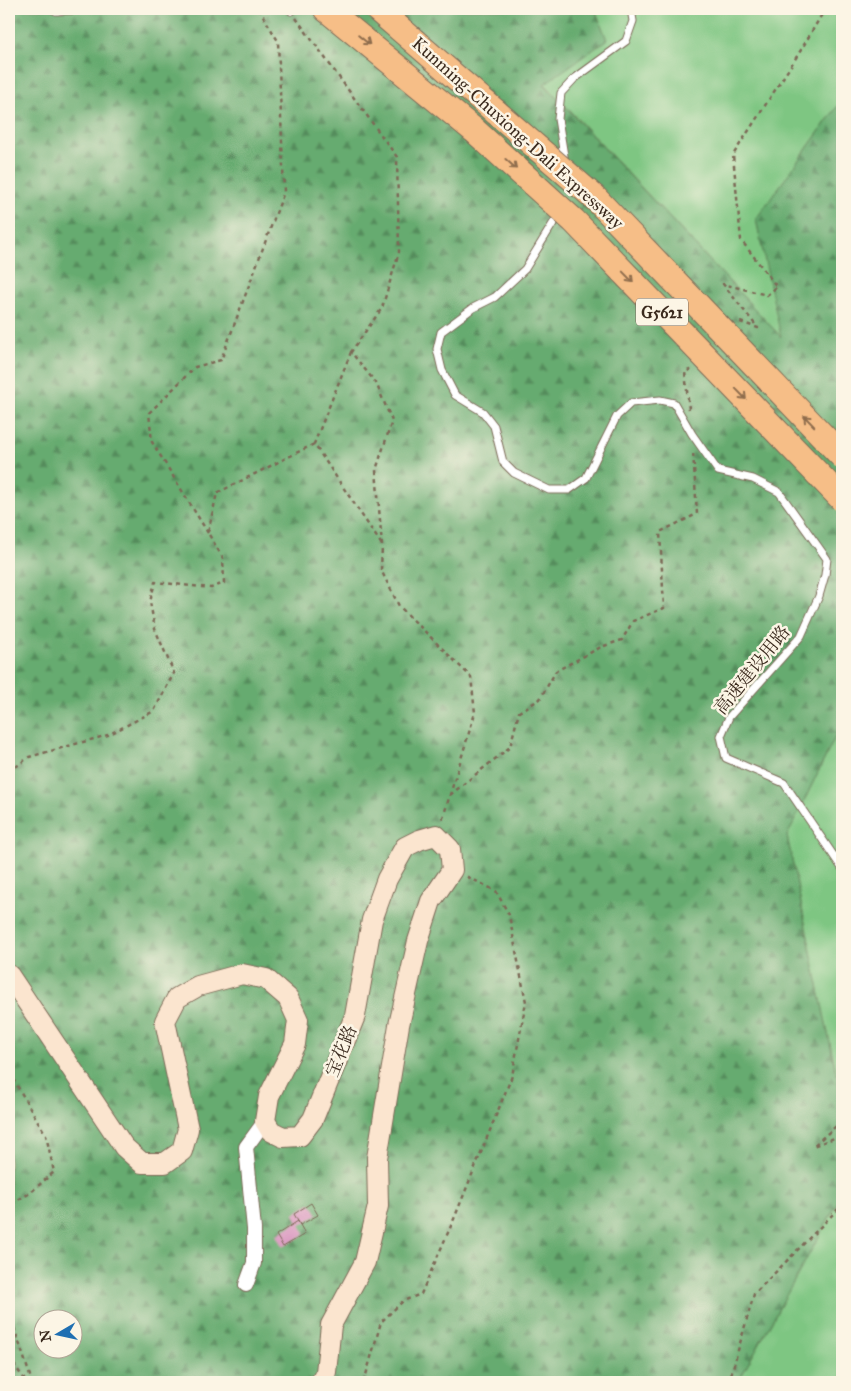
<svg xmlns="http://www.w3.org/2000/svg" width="851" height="1391" viewBox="0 0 851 1391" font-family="'IM FELL Great Primer','Noto Serif SC',serif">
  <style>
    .grass { fill: #7ec682; stroke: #5c7850 }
    .forest { fill: url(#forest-firs); stroke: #506a47; fill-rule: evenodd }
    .building { fill: #d790bd }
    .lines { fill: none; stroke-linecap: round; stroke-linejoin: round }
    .service-casing { stroke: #7c6957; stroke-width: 9 }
    .minor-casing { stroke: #7c6957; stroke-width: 16 }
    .secondary-casing { stroke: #7c6957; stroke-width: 22 }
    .motorway-casing { stroke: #7c6957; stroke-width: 27 }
    .path { stroke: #7c6957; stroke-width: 2.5; stroke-dasharray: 4 4; stroke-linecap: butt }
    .service { stroke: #fff; stroke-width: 7 }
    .minor { stroke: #fff; stroke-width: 14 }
    .secondary { stroke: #fbe5cf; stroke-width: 20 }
    .motorway { stroke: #f6be87; stroke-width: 25 }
    .motorway-bridge-casing { stroke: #7c6957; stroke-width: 27; stroke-linecap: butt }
    .motorway-bridge { stroke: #f6be87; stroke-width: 25 }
    .oneway { stroke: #8f6d4d }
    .labels { text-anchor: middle; stroke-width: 5; stroke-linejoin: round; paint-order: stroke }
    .shield { fill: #fcf5e5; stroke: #75675a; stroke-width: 1 }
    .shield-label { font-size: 16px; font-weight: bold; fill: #3b2a1e }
    .street-label { font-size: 18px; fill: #3b2a1e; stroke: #fcf5e5 }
  </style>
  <defs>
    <pattern id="forest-firs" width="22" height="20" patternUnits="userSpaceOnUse" patternTransform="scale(1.25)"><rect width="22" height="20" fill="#66ab70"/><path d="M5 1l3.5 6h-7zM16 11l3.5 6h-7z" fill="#558b5b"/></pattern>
  </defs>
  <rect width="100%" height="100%" fill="#fcf5e5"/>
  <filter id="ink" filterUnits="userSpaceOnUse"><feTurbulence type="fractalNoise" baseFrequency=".02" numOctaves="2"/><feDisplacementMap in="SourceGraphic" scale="10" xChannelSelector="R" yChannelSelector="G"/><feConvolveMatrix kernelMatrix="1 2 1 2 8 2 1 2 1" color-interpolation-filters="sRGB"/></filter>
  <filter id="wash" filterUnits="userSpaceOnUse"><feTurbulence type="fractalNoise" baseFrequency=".0096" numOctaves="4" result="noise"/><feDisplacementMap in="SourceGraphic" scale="20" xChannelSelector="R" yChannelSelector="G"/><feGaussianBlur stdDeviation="1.12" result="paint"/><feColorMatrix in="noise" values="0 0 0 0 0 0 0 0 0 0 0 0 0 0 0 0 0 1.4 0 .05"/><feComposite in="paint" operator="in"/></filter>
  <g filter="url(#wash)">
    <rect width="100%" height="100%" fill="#f4dec1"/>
    <path class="grass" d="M595 9H842V100L756 219 782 338 544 83 607 40Z
      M842 723V1101L787 836Z
      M842 1195V1382H738Z"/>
    <path class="forest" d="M9 9H595L607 40 544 84 781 337 756 219 842 100V723L787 836 842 1101V1195L738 1382H9ZM42 1318H72V1348H42Z"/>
    <g id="blocks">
      <path class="building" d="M311 1203 318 1215 300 1225 294 1214Z
        M298 1221 305 1234 283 1247 276 1235Z"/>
    </g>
  </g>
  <g filter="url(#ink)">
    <use href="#blocks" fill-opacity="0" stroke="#7c6957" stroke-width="1"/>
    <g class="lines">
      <g class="service-casing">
        <path id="service" d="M52 9 56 11 85 10 86 9
          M290 9 291 11
          M565 162 558 119 561 93 574 79 626 41 633 21 631 9
          M558 212 557 217 525 269 495 297 473 308 441 332 437 349 442 370 455 395 483 412 494 426 503 462 514 473 549 490H569L586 478 617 416 631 403 660 400 674 403 692 434 718 471 753 479 779 492 827 559 825 575 819 596 801 636 729 717 721 736 726 758 784 783 842 868"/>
      </g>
      <g class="minor-casing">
        <path id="minor" d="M246 1285 254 1263V1229L246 1147 265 1121"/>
      </g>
      <g class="secondary-casing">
        <path id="secondary" d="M9 975 124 1147 142 1163H165L182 1151 188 1129 165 1021 177 998 198 986 242 974 266 979 288 998 298 1020 295 1044 269 1096 265 1121 271 1131 283 1137 300 1136 313 1119 355 1016 372 920 387 879 405 847 419 840 436 835 450 849 452 870 431 901 418 941 399 1025 377 1158 378 1206 365 1262 331 1325 326 1372 321 1382"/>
      </g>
      <g class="motorway-casing">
        <path id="motorway" d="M326 9 475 131
          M377 9 497 113"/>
      </g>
      <path class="path" d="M296 18 397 157 399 252 382 308 351 352 376 383 392 421 376 470 382 546 381 570 399 606 471 677 475 713 442 821
        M740 322 758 328 723 284 767 295 777 287 741 240 733 155 801 50 825 9
        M351 352 314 444 382 545
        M689 409 685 372 692 369
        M208 533 152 442 149 413 195 367 221 360 284 192 278 41 259 9
        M9 772 29 757 108 735 154 711 174 673 155 629 150 602 155 582 211 588 224 583 223 558 208 533 217 493 314 444
        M450 795 510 747 519 712 540 699 556 671 601 647 622 640 633 621 664 608 660 532 697 514 693 451
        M9 1072 46 1135 54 1172 30 1193 9 1205
        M842 1121 813 1146 842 1135
        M9 1312 32 1382
        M9 1357 26 1382
        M364 1382 381 1322 403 1301 421 1294 454 1219 512 1076 526 1002 509 915 496 891 466 876
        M398 1382 409 1379 412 1382
        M729 1382 754 1294 842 1205"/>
      <use href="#service" class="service"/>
      <use href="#minor" class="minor"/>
      <use href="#secondary" class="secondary"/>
      <use href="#motorway" class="motorway"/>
      <g class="motorway-bridge-casing">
        <path id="motorway-bridge" d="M497 113 595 198 842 456
          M475 131 574 221 842 499"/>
      </g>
      <use href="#motorway-bridge" class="motorway-bridge"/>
    </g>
    <defs><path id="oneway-shaft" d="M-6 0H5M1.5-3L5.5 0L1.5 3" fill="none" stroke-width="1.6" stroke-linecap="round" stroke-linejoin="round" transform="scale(1.25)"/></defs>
    <g class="oneway">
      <use href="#oneway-shaft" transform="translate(364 40) rotate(39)"/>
      <use href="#oneway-shaft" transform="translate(511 164) rotate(42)"/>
      <use href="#oneway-shaft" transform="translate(628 277) rotate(46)"/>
      <use href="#oneway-shaft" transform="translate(741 394) rotate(46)"/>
      <use href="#oneway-shaft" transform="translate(809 421) rotate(-134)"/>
    </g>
  </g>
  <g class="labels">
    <rect class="shield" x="636" y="298.5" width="52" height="27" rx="4"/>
    <g class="shield-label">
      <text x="662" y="318">G5621</text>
    </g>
    <g class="street-label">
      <text transform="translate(518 133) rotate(42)" y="6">Kunming-Chuxiong-Dali Expressway</text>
      <text transform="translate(752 670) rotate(-51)" y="6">高速建设用路</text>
      <text transform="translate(341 1051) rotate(-68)" y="6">宝花路</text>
    </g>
  </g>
  <rect width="851" height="1391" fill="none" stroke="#fcf5e5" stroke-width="30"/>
  <g transform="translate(58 1334) rotate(261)"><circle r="24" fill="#fcf5e5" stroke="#afa495"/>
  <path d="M0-4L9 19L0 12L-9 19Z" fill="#1f6fb2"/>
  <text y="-8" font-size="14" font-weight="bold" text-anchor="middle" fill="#3b2a1e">N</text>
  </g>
</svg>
